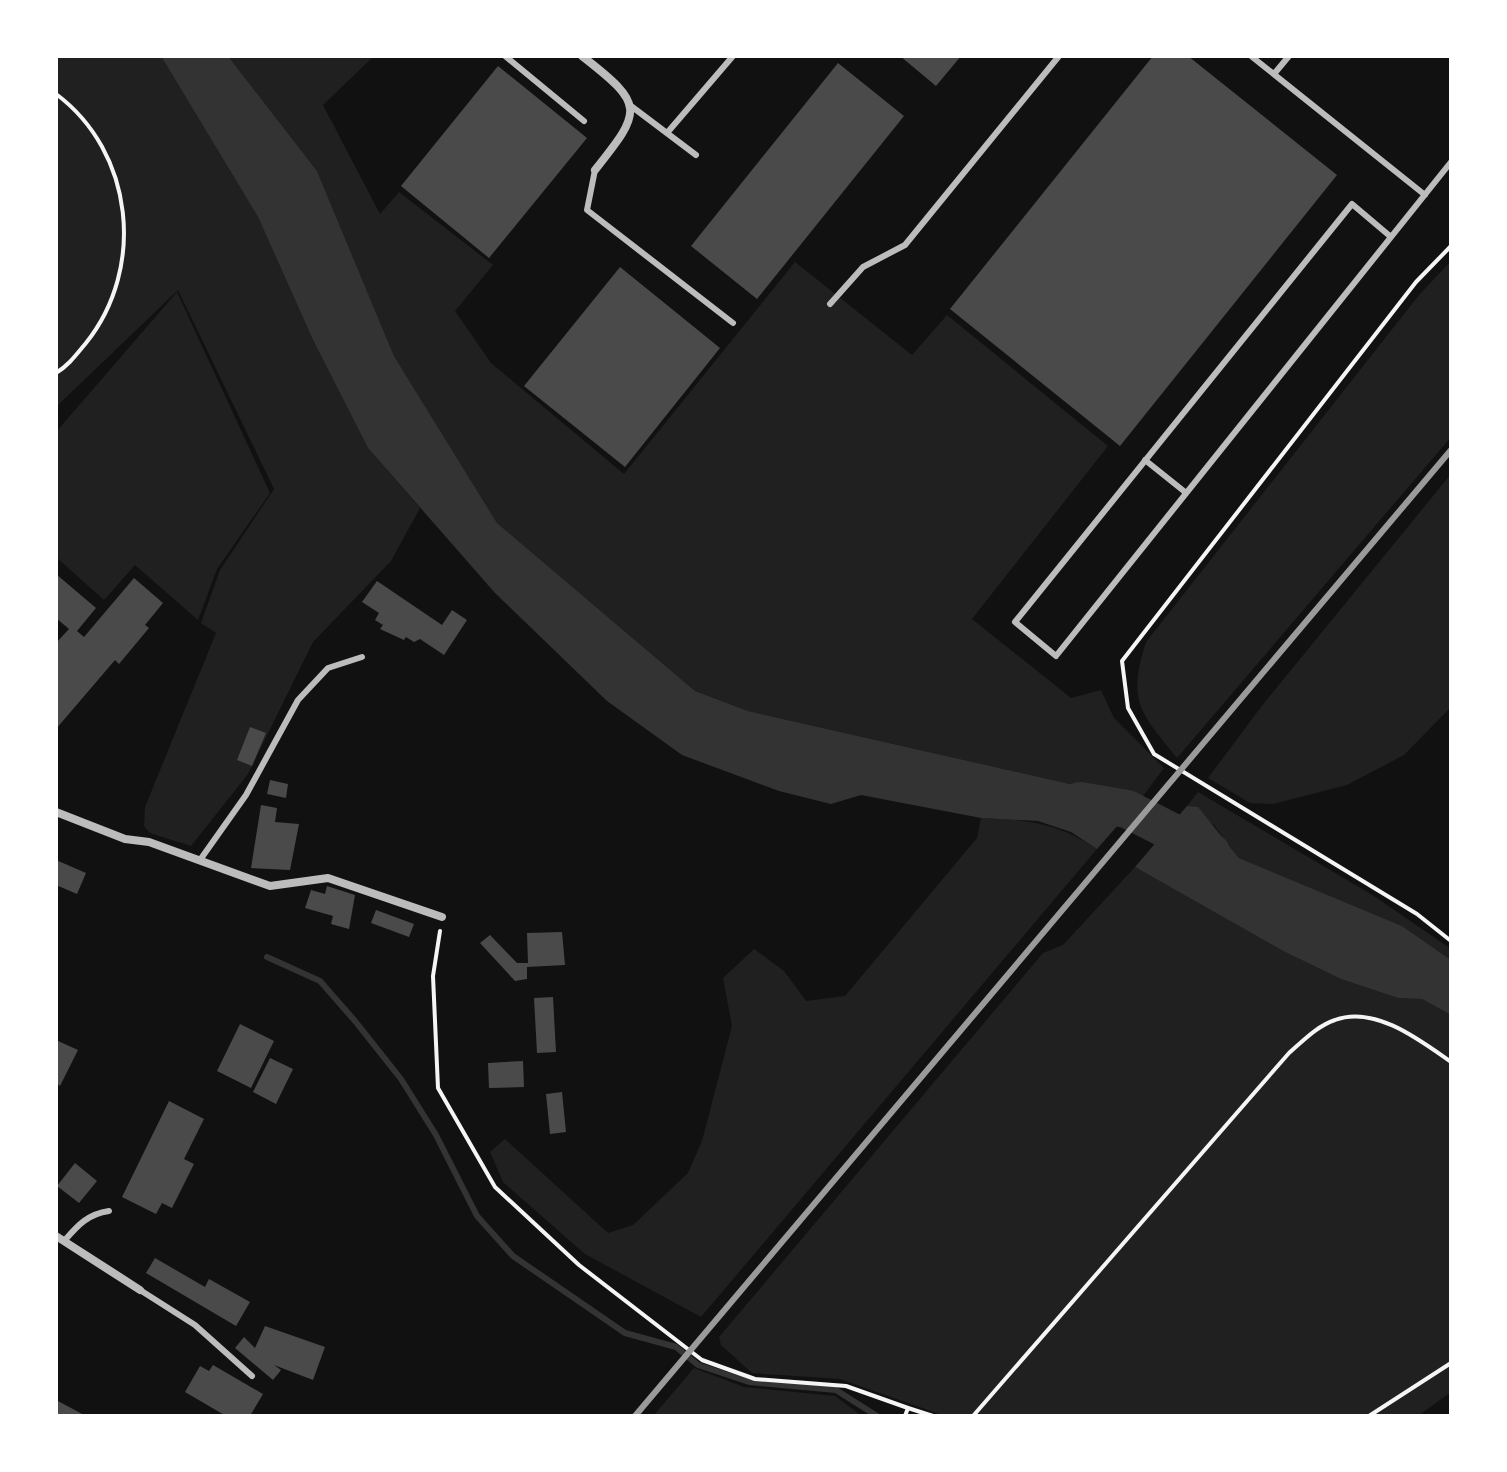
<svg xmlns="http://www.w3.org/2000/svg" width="1507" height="1472" viewBox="0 0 1507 1472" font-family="Karla,sans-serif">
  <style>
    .green { fill: #202020 }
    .water { fill: #333 }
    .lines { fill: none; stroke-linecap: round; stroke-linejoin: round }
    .stream { stroke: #333; stroke-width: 6 }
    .river { stroke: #333; stroke-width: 38 }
    .building { fill: #4a4a4a }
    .path { stroke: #f5f5f5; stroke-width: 4 }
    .service { stroke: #bcbcbc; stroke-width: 6 }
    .minor { stroke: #bcbcbc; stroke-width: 8 }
    .rail { stroke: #9a9a9a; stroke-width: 6 }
  </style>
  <rect width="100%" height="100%" fill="#111"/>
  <path class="green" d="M56 56H161L258 217 313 340 368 448 420 508 391 561 313 642 248 774 191 846 150 833 144 826 145 807 216 633 201 623 220 570 274 489 178 290 56 407Z
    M228 56H374L323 105 380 214 399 192 493 265 455 311 491 363 624 474 795 262 912 355 947 315 1108 446 972 619 1071 698 1101 690 1114 718 1164 768 1140 800 748 711 695 691 497 523 394 356 317 171Z
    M1451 261V437L1177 758C1140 712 1127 702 1146 642L1419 295Z
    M177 292 270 493 217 569 198 620 135 565 104 600 56 557V432Z
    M1451 474V707L1404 755 1347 785 1273 804 1250 803 1208 778 1264 703Z
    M1198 792 1374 896 1451 949V960L1402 926 1239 858 1214 825 1187 806Z
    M981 818C1028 820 1056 822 1097 849L701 1317 585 1254 503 1182 490 1152 505 1139 608 1233 633 1225 688 1173 702 1141 732 1026 723 978 754 949 784 971 806 1001 845 996 977 838Z
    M1135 867 1283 951 1341 979 1398 998 1422 999 1451 1015V1392L1418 1416H945L840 1379 752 1373 721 1345 719 1337 1043 953 1063 945Z
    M694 1368 744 1387 835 1396 862 1416H653Z"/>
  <path class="water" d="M161 56H228L317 171 394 356 497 523 695 691 748 711 1140 800 1097 849 1071 832 1038 821 981 818 861 795 831 804 779 791 682 755 607 701 495 593 368 448 313 340 258 217Z
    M1187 806 1198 807 1239 858 1402 926 1451 960V1015L1422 999 1398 998 1341 979 1283 951 1135 867Z"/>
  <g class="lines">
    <path class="stream" d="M267 957 320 981 355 1021 401 1079 436 1135 477 1216 513 1256 625 1333 676 1347 698 1365 749 1382 836 1390 877 1416"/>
    <path class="river" d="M1080 801 1127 809 1211 852"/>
  </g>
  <path class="building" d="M900 56H961L936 86Z
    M1153 56H1188L1337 175 1120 446 950 309Z
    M838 63 904 116 757 299 691 246Z
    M498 66 587 138 489 258 401 186Z
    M620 267 720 348 625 467 524 386Z
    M56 574 96 608 77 631 84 637 134 578 163 603 145 625 149 628 119 664 115 660 56 729V643L69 629 56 618Z
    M377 581 442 625 452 610 467 620 444 655 420 639 414 642 406 637 404 640 380 629 383 625 375 620 379 613 362 602Z
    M250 727 266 733 252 766 237 760Z
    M270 780 288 784 286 798 267 794Z
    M261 805 277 808 275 822 299 824 290 870 251 868Z
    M56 860 86 873 77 894 56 885Z
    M327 886 355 895 349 929 331 924 333 916 305 908 311 890 325 894Z
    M376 910 414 924 409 937 371 923Z
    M562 932 565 965 527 967V979L515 981 480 943 490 935 517 963H528L527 933Z
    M553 997 556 1052 537 1053 534 998Z
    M240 1024 274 1041 251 1088 217 1071Z
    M56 1040 78 1050 60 1086 56 1083Z
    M270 1058 293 1069 276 1104 253 1092Z
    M523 1061 524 1087 489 1088 488 1063Z
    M562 1092 566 1132 550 1134 546 1094Z
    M169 1101 204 1119 184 1159 194 1164 172 1208 162 1203 156 1214 122 1197Z
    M75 1163 97 1181 79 1203 57 1186Z
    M155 1258 205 1287 209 1279 250 1302 236 1326 146 1273Z
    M265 1326 325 1347 313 1380 274 1365 281 1370 273 1380 235 1348 244 1337 255 1348Z
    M213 1365 263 1394 250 1416H226L185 1392 200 1366 209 1371Z
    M56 1400 86 1416H56Z"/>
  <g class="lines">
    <path class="path" d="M56 94C134 152 146 268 86 343 76 355 69 365 56 373
      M1451 246 1416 282 1122 661 1128 708 1154 754 1417 914 1451 941
      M440 931 433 976 438 1088 495 1187 579 1265 702 1360 755 1379 846 1386 908 1408 905 1416
      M908 1408 933 1416
      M973 1416 1289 1053C1303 1041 1317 1026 1335 1020 1375 1005 1421 1041 1451 1062
      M1369 1416 1451 1363"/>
    <path class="service" d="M505 56 584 121
      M1251 56 1425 195
      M1274 74 1289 56
      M631 106 696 155
      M667 133 733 56
      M595 170 587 210 733 323
      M1391 237 1352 204 1015 622 1056 656 1451 162
      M830 304 863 267 905 245 1059 56
      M1145 460 1185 492
      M200 860 246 795 298 700 328 668 362 657
      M65 1240C78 1225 88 1214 109 1211
      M140 1290 195 1325 252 1376"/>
    <path class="minor" d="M582 56C645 105 643 110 595 170
      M56 812 125 839 149 842 270 886 328 878 442 917
      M56 1236 140 1290"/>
    <path class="rail" d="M635 1416 1451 450"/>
  </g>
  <rect width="1507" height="1472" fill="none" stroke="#ffffff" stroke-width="116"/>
</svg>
